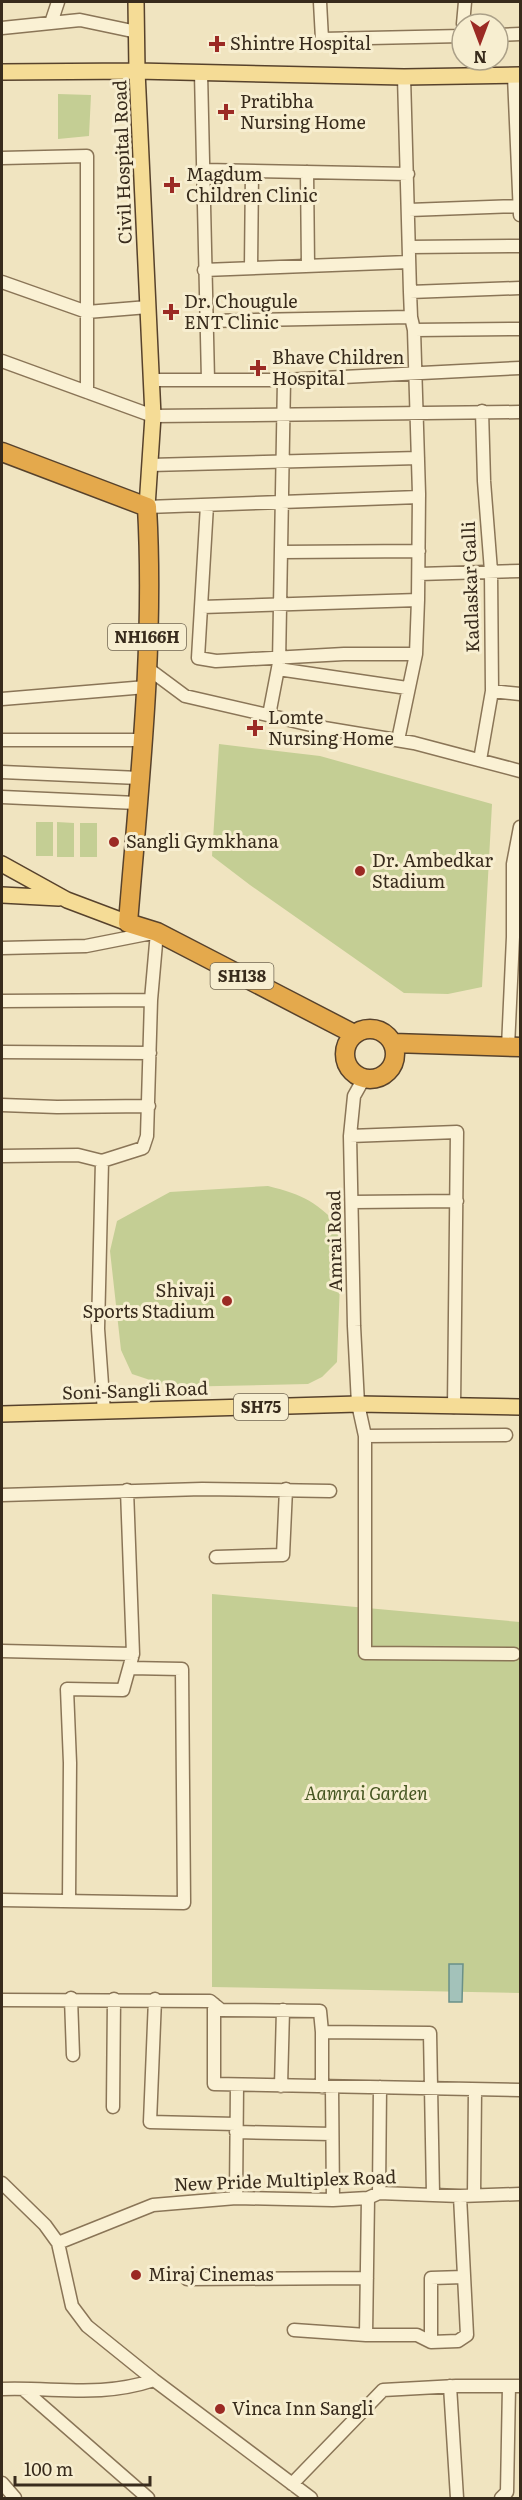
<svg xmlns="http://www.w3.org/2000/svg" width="522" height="2500" viewBox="0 0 522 2500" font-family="Literata,serif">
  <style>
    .green { fill: #c4ce94 }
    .water { fill: #a3c2ba; stroke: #6a9088; stroke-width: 1.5 }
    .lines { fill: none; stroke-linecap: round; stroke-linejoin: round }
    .minor-casing { stroke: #8a7557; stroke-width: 15 }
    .major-casing { stroke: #57422c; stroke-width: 18 }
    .highway-casing { stroke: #57422c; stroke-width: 21 }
    .minor { stroke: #faf1d4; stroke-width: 12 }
    .major { stroke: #f5dc96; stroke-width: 15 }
    .highway { stroke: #e4a94c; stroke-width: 18 }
    .poi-dot { fill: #9b2a24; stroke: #f7eed0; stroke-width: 2 }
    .labels { text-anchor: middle; stroke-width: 6; stroke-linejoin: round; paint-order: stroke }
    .shield { fill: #f7eed0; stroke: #716652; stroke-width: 1.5 }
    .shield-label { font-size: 16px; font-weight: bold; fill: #382b1c }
    .poi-label { font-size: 18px; fill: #382b1c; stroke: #f7eed0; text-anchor: start }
    .street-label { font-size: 18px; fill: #382b1c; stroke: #f7eed0 }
    .park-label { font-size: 18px; font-style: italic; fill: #465622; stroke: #f7eed0 }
  </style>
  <rect width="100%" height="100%" fill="#f0e4c0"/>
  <path class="green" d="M58 94 91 95 89 136 58 139Z
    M219 744 320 756 492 804 482 987 448 994 404 993 250 885 212 856Z
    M36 822H53V856H36Z
    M57 822 74 823V857H57Z
    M80 823H97V857H80Z
    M268 1186C304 1195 317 1202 342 1229L337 1362 322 1377 308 1384 171 1387 132 1374 121 1350 110 1251 117 1221 170 1192Z
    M212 1594 520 1622V1993L212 1987Z"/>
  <path class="water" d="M449 1964H463L462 2002H449Z"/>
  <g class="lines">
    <g class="minor-casing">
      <path id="minor" d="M320 2 322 39 462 36
        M51 23 58 2
        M463 24 465 2
        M2 28 80 20 137 32
        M498 35 520 34
        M201 73 208 380
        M514 76 520 215
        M404 77 410 292 520 288
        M2 158 87 156V392
        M204 170 408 174
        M307 172 308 266
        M409 210 520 206
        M409 247 520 246
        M251 268 252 171
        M204 270 409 262
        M2 282 87 312 148 307
        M410 292 411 317
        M207 321 411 317 414 330 520 329
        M2 361 153 416 520 412
        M151 380H284L520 368
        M150 465 418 458
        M207 505 198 658 216 661 344 654H416
        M147 507 419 497
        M282 552 419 551
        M419 574 520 571
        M202 607 418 600 419 494 414 330
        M146 667 185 696 324 728 414 743 520 771
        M278 669 407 688
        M492 691 520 694
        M2 699 146 687
        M269 715 279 663 284 380
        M2 740H142
        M398 740 416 654 418 600
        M480 760 492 691 491 571 484 481 482 411
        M2 772 139 778
        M2 797 137 803
        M2 948 86 946 157 932 151 1000 147 1136 143 1148 102 1161 78 1155 2 1156
        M2 1001 151 1000
        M508 1047 513 937V864L520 827
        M2 1052 150 1053
        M363 1080 354 1096 350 1136 354 1326 358 1404 365 1436V1653L514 1654
        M2 1105 57 1107 149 1106
        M350 1136 457 1132 454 1407
        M102 1161 98 1329 104 1412
        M353 1202 457 1201
        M365 1436 506 1435
        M2 1495 202 1489 330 1491
        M216 1557 283 1555 286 1489
        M2 1651 133 1654
        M2 1900 184 1903 182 1669 130 1668
        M69 1901 70 1763 67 1689 123 1690 133 1654 127 1490
        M71 1998 73 2055
        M155 1999 150 2122 236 2124
        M2 2000 210 2001 221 2010 320 2011 322 2032
        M214 2004V2084L520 2090
        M281 2086 283 2010
        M322 2087V2032L430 2033 433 2194
        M332 2087 333 2200
        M113 2107 114 1999
        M236 2132 332 2134
        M2 2183 45 2225 58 2243 72 2306 87 2326 154 2380 311 2498
        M379 2193 380 2087
        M474 2195 475 2090
        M236 2198 237 2085
        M368 2198 366 2335H417L431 2342 458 2341 467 2335 460 2196
        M58 2243 153 2205 236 2198 333 2200 368 2198 379 2193 460 2196 520 2194
        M187 2279 367 2278
        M294 2330 366 2335
        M431 2342V2278L464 2277
        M450 2386 457 2498
        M2 2389C56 2387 100 2398 154 2380
        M23 2389 148 2498
        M2 2483 15 2498
        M292 2484 383 2390 456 2386H520
        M501 2498 507 2492 509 2386"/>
    </g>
    <g class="major-casing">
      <path id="major" d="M136 2 137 71 153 416 147 507
        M2 72 137 71 404 77 520 75
        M2 864 67 900 128 923
        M2 895 59 898
        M2 1414 358 1404 520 1407"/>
    </g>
    <g class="highway-casing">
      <path id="highway" d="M2 452 147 507C155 646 139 785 128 923L157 932 354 1034
        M345 1054a25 25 0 1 1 50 0a25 25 0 1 1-50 0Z
        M393 1043 520 1047"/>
    </g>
    <use href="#minor" class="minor"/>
    <use href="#major" class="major"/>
    <use href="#highway" class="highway"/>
  </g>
  <g class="poi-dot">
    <path d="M214 35h6v6h6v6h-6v6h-6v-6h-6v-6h6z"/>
    <path d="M223 103h6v6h6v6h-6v6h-6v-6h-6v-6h6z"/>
    <path d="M169 176h6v6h6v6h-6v6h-6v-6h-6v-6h6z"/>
    <path d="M168 303h6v6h6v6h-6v6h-6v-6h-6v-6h6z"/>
    <path d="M255 359h6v6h6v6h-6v6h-6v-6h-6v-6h6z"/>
    <path d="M252 719h6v6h6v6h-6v6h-6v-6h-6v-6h6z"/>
    <circle cx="114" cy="842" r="6"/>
    <circle cx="360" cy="871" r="6"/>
    <circle cx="227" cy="1301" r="6"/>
    <circle cx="136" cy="2275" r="6"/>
    <circle cx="220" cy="2409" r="6"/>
  </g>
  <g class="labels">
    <g class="shield">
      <rect x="108" y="624" width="78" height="26" rx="4.5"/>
      <rect x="210.5" y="963" width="63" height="26" rx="4.5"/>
      <rect x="234" y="1394" width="54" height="26" rx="4.5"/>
    </g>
    <g class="shield-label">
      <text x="147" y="643">NH166H</text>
      <text x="242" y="982">SH138</text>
      <text x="261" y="1413">SH75</text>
    </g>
    <g class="poi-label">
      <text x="230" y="50">Shintre Hospital</text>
      <text x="240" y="108">Pratibha<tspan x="240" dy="21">Nursing Home</tspan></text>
      <text x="186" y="181">Magdum<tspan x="186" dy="21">Children Clinic</tspan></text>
      <text x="184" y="308">Dr. Chougule<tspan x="184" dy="21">ENT Clinic</tspan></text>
      <text x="272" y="364">Bhave Children<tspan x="272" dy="21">Hospital</tspan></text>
      <text x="268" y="724">Lomte<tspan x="268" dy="21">Nursing Home</tspan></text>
      <text x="126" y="848">Sangli Gymkhana</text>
      <text x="372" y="867">Dr. Ambedkar<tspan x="372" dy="21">Stadium</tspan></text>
      <text x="215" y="1297" text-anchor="end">Shivaji<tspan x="215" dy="21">Sports Stadium</tspan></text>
      <text x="148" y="2281">Miraj Cinemas</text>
      <text x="232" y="2415">Vinca Inn Sangli</text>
    </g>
    <g class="street-label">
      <text transform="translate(123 162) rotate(-92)" y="6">Civil Hospital Road</text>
      <text transform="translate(471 587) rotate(-92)" y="6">Kadlaskar Galli</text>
      <text transform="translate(335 1241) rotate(-91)" y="6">Amrai Road</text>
      <text transform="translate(135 1391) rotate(-2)" y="6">Soni-Sangli Road</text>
      <text transform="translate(285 2181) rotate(-2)" y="6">New Pride Multiplex Road</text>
    </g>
    <g class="park-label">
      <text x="366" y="1800">Aamrai Garden</text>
    </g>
  </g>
  <rect width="522" height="2500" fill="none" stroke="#382b1c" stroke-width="6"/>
  <g transform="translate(480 42) rotate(180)"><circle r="28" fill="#f7eed0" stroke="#aba088" stroke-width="1.5"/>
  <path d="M0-4.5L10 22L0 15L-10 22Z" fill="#9b2a24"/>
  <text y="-9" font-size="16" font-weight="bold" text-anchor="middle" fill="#382b1c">N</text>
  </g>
  <path d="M15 2476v9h135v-9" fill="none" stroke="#382b1c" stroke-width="3"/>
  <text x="24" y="2476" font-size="18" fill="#382b1c" stroke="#f7eed0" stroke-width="4.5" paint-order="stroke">100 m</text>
</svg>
